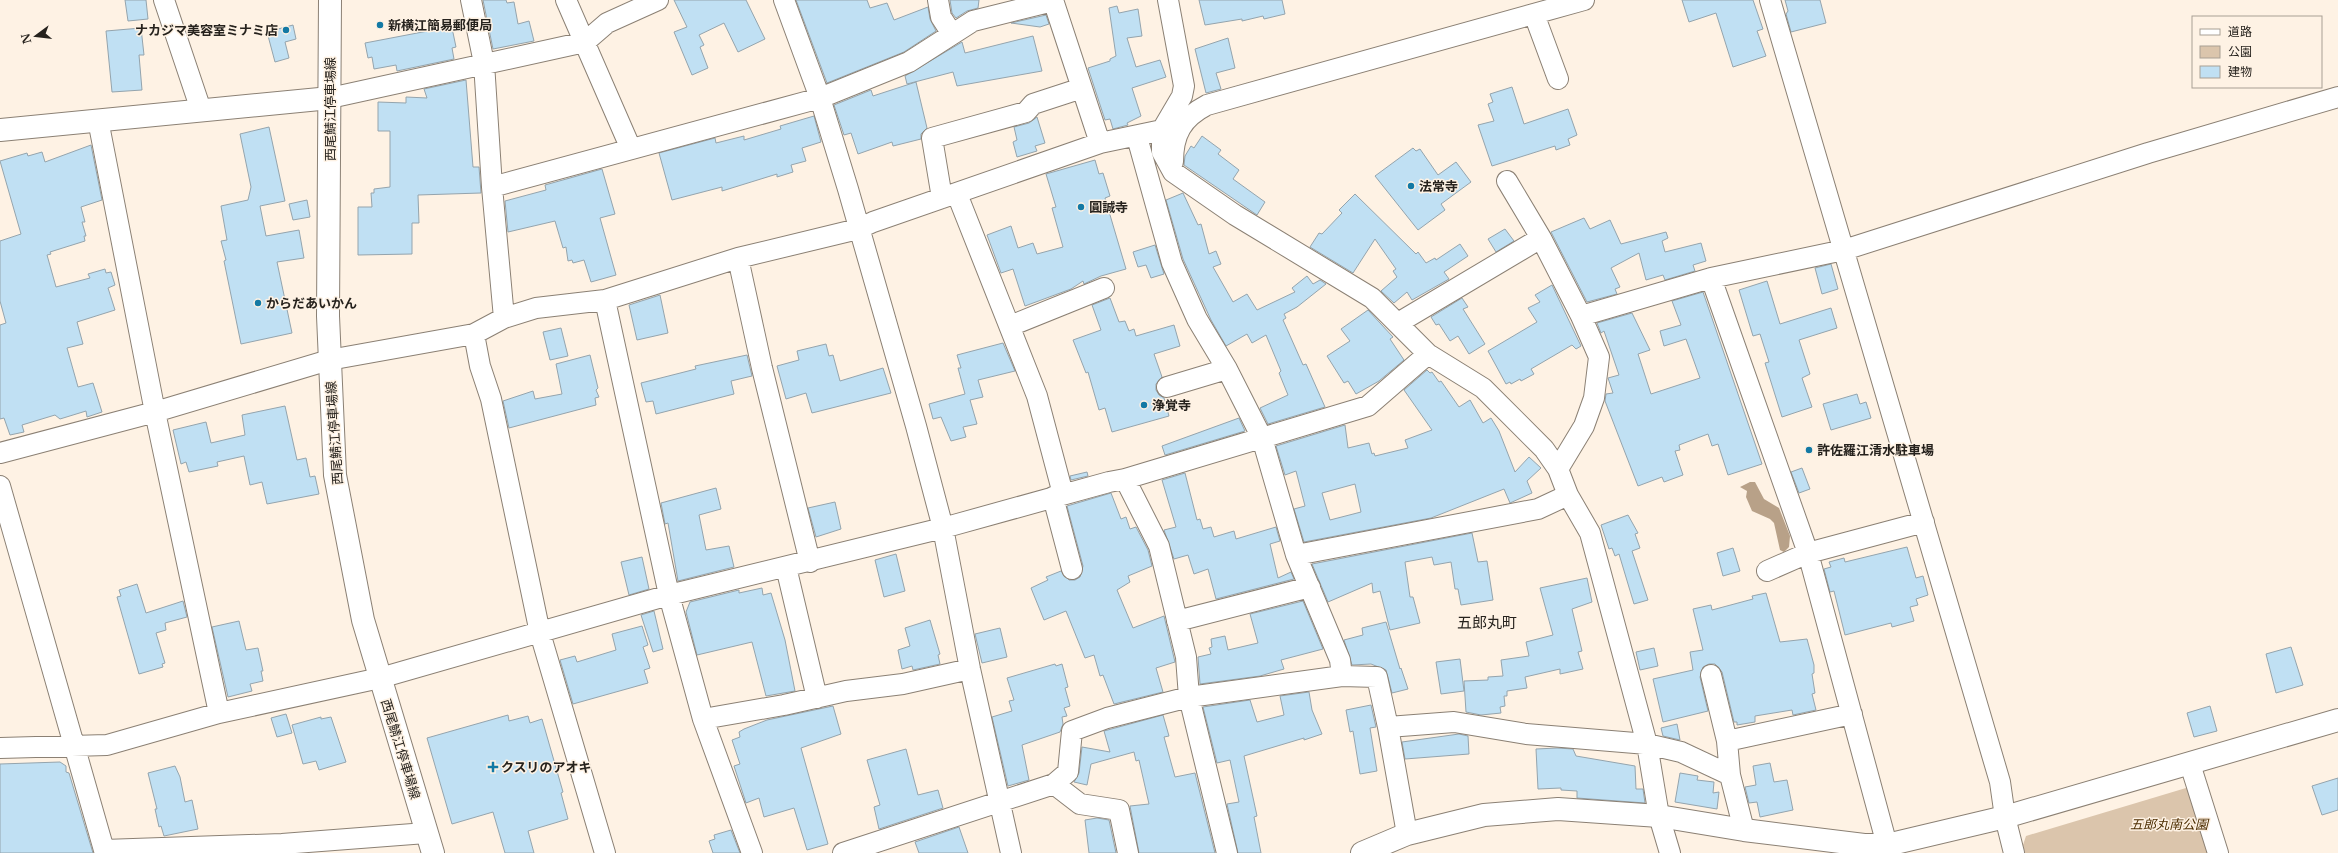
<svg xmlns="http://www.w3.org/2000/svg" width="2338" height="853" viewBox="0 0 2338 853" font-family="'Libre Baskerville','Noto Sans JP',serif">
  <style>
    .green { fill: #dbc5ac }
    .water { fill: #b8a188 }
    .building { fill: #c0e0f3; stroke: #94a4ad; fill-rule: evenodd }
    .lines { fill: none; stroke-linecap: round; stroke-linejoin: round }
    .minor-casing { stroke: #8b8074; stroke-width: 22 }
    .tertiary-casing { stroke: #8b8074; stroke-width: 24 }
    .secondary-casing { stroke: #8b8074; stroke-width: 24 }
    .minor { stroke: #fff; stroke-width: 20 }
    .tertiary { stroke: #fff; stroke-width: 22 }
    .secondary { stroke: #fff; stroke-width: 22 }
    .poi-dot { fill: #1379a4; stroke: #fef2e4; stroke-width: 1.5 }
    .labels { text-anchor: middle; stroke-width: 3; stroke-linejoin: round; paint-order: stroke }
    .poi-label { font-size: 13px; font-weight: bold; fill: #26221d; stroke: #fef2e4; text-anchor: start }
    .street-label { font-size: 13px; fill: #26221d; stroke: #fef2e4 }
    .park-label { font-size: 13px; font-style: italic; fill: #4c2d00; stroke: #fef2e4 }
    .quarter-label { font-size: 15px; fill: #26221d; stroke: #fef2e4 }
  </style>
  <rect width="100%" height="100%" fill="#fef2e4"/>
  <path class="green" d="M2186 788 2190 789 2208 853H2025L2023 845 2026 836Z"/>
  <path class="water" d="M1750 482H1755L1764 499 1779 508 1790 536 1789 547 1784 552 1780 550 1774 523 1770 519 1752 511 1746 497 1747 491 1740 487Z"/>
  <path class="building" d="M125 0H146L148 19 128 21Z
    M483 0H506L507 3 514 2 518 24 529 21 534 41 493 49Z
    M674 0H746L765 39 738 52 724 23 699 35 704 45 700 47 708 68 692 75 674 32 687 27Z
    M796 0H867L870 8 887 3 894 20 928 7 930 19 936 31 904 52 827 83Z
    M950 0H979L978 8 967 11 956 18 952 13Z
    M1199 0H1282L1285 14 1264 19 1263 16 1242 21V19L1205 25Z
    M1682 0H1753L1763 29 1757 31 1766 56 1733 67 1716 13 1689 22Z
    M1785 0H1820L1826 23 1791 32 1786 14 1788 11Z
    M1117 6 1119 13 1138 9 1142 36 1127 38 1136 67 1160 60 1166 77 1132 88 1141 116 1127 123 1128 125 1113 129 1110 119 1105 120 1088 68 1110 61V59L1116 56 1109 8Z
    M1046 15 1049 24 1040 27 1011 23Z
    M451 23 456 47 452 48 454 59 397 71 396 65 374 69 372 57 368 58 365 43 433 30 432 27Z
    M293 25 296 39 285 42 289 58 275 62 267 32Z
    M141 28 144 55H139L142 90 112 92 106 31Z
    M1033 36 1042 71 957 86 953 72 907 84 905 76 962 42 965 53Z
    M1228 38 1235 68 1216 73 1221 89 1206 93 1195 49Z
    M466 80 473 167H479L481 193 418 195 419 223H412V254L358 255V207H372L371 193H374V189L390 187V131H378V102L406 103V97L427 98 424 89Z
    M916 82 927 128 921 134V139L893 146 892 142 858 154 851 133 844 135 834 105 871 90 873 96Z
    M1512 87 1524 124 1568 109 1577 135 1568 139 1570 145 1556 150 1555 146 1492 166 1478 125 1494 121 1488 104 1493 102 1490 94Z
    M814 116 821 142 802 148 806 161 791 165 793 172 777 177V174L722 191V187L672 200 659 153 715 138 716 143 744 136V140L781 129 780 126Z
    M1037 117 1045 143 1035 146 1037 151 1017 157 1013 142 1017 140 1014 127 1029 123Z
    M269 127 285 201 260 206 266 236 299 230 304 258 277 262 292 333 241 344 224 261 226 260 221 241 227 240 221 206 248 200 251 187 240 134Z
    M1202 136 1221 150 1218 154 1239 170 1233 179 1265 202 1257 215 1184 165 1185 156 1191 146 1194 148Z
    M91 145 102 200 81 207 85 222H82L86 236H84L85 241 50 252 51 254 47 255 56 287 90 278 88 274 105 269 106 273 111 272 115 285 108 288 115 310 77 322 83 344 67 348 78 387 93 383 102 412 87 417 86 411 60 419 55 415 22 425 24 432 10 435 4 418 0 419V325L6 323 0 301V241L21 234 0 161 27 153 28 156 42 152 45 162Z
    M1413 148 1416 151 1420 149 1438 175 1456 162 1471 182 1441 204 1445 210 1418 230 1375 176Z
    M1095 160 1099 174 1103 173 1110 196 1105 198 1126 269 1101 276 1084 284 1083 281 1071 289 1025 306 1013 269 1001 273 987 235 1011 226 1018 248 1033 243 1037 254 1063 247 1052 208 1056 207 1046 174Z
    M602 169 615 214 600 218 616 275 591 282 584 260 573 263 572 260 568 261 566 247 563 248 555 221 508 232 505 201 546 190 545 185Z
    M1183 193 1198 225 1201 224 1209 254 1216 251 1221 264 1213 267 1233 302 1247 294 1257 310 1295 292 1292 288 1307 276 1313 284 1320 280 1326 284 1297 307 1284 314 1286 318 1283 320 1303 365 1306 364 1325 407 1268 424 1260 408 1288 395 1279 373 1281 371 1266 335 1252 343 1247 334 1226 346 1211 320 1183 259 1166 200Z
    M1355 194 1416 254 1418 252 1426 263 1435 258 1436 260 1460 244 1468 256 1444 272 1449 279 1412 300 1407 292 1394 303 1381 291 1397 277 1393 271 1396 269 1375 239 1353 273 1310 247 1319 233 1322 234 1342 213 1339 210Z
    M307 200 310 217 293 220 289 204Z
    M1584 218 1590 229 1610 220 1621 244 1666 232 1668 238 1662 241 1665 252 1701 243 1706 261 1693 265 1695 271 1665 280 1663 275 1646 280 1639 253 1611 268 1620 287 1615 289 1617 294 1587 302 1551 232Z
    M1505 229 1514 241 1496 252 1488 239Z
    M1155 245 1164 274 1151 278 1146 265 1138 267 1133 252Z
    M1831 264 1838 289 1822 294 1815 268Z
    M1767 281 1780 324 1831 308 1837 328 1799 340 1810 374 1802 378 1812 407 1782 417 1765 363 1769 362 1760 334 1753 336 1739 290Z
    M1552 285 1581 346 1576 349 1572 345 1531 369 1534 374 1521 381 1520 379 1511 384 1510 382 1506 384 1488 351 1537 322 1528 308 1540 302 1535 295Z
    M1703 292 1762 464 1728 475 1718 444 1712 446 1708 434 1679 445 1680 450 1675 451 1683 475 1664 482 1662 477 1638 486 1605 401 1606 394 1613 393 1608 378 1619 375 1604 331 1601 333 1597 323 1632 313 1650 350 1638 354 1651 394 1700 378 1686 339 1664 346 1660 331 1681 325 1672 301Z
    M660 295 668 333 637 340 629 305Z
    M1110 298 1119 322 1125 321 1129 331 1134 329 1136 336 1174 325 1180 346 1154 354 1162 377 1156 384V390L1159 395 1164 398 1169 416 1112 432 1105 408 1099 410 1088 372 1086 373 1073 340 1101 330 1092 305Z
    M1462 298 1468 307 1463 309 1485 344 1469 354 1458 336 1450 341 1439 324 1436 325 1431 317Z
    M1368 310 1393 337 1390 339 1404 360 1379 381 1356 394 1348 381 1344 383 1327 356 1350 341 1341 329Z
    M561 328 568 356 550 360 543 332Z
    M1003 343 1015 371 978 380 983 397 970 400 977 424 963 427 966 437 951 441 941 417 933 419 929 404 965 394 958 368H961L957 355Z
    M826 344 829 356 833 355 840 381 883 368 891 393 812 413 806 393 786 399 777 366 799 360 797 351Z
    M590 355 598 388 596 390 599 397 595 398 596 405 509 428 503 401 533 391 535 399 562 394 556 364Z
    M747 355 752 376 731 381 734 394 656 414 653 401 646 402 641 383 696 369 695 366Z
    M1427 370 1430 373 1432 372 1439 382 1441 381 1459 407 1470 400 1483 423 1491 418 1499 431 1515 472 1529 457 1541 468 1527 481 1532 493 1510 503 1504 489 1431 518 1304 542 1294 509 1305 506 1296 471 1285 475 1276 446 1345 425 1348 448 1369 443 1372 454 1374 453 1375 456 1408 448 1405 440 1432 430 1404 390ZM1355 484 1361 512 1330 520 1322 493Z
    M1857 394 1860 404 1866 402 1871 418 1831 430 1823 404Z
    M285 406 297 460 306 458 310 477 315 476 319 494 267 504 262 482 250 485 244 456 217 462 218 466 189 472 186 462 181 464 173 430 206 422 211 443 245 435 242 415Z
    M1239 418 1245 431 1165 455 1162 446Z
    M1802 468 1810 489 1799 493 1791 472Z
    M1087 472 1088 476 1071 480 1070 476Z
    M1185 473 1197 520 1200 519 1203 529 1211 527 1214 537 1234 531 1236 539 1276 527 1280 541 1270 544 1278 578 1291 572 1294 579 1216 599 1208 569 1194 574 1188 555 1174 559 1164 530 1176 527 1162 480Z
    M716 488 721 509 699 515 706 550 729 546 734 567 678 581 668 523 665 524 661 503Z
    M1111 493 1121 519 1126 517 1130 529 1136 527 1148 550 1152 566 1128 576 1130 582 1117 590 1133 628 1164 616 1175 662 1156 668 1163 692 1114 704 1103 675 1100 676 1094 655 1085 658 1066 611 1044 620 1031 588 1048 580 1046 577 1061 571 1069 580H1075L1080 577 1083 566 1067 506Z
    M835 502 841 529 816 537 808 508Z
    M1628 515 1638 533 1635 534 1640 548 1632 551 1648 600 1634 604 1619 554 1615 556 1612 548 1609 549 1601 525Z
    M1472 533 1478 562 1487 561 1493 600 1461 605 1458 589H1455L1451 562 1434 565 1432 557 1405 562 1410 597H1413L1420 623 1390 630 1380 591 1373 593 1372 583 1328 602 1312 564Z
    M1907 547 1916 578 1923 576 1928 595 1916 599 1918 605 1910 607 1914 621 1892 627 1891 623 1845 635 1834 591 1830 592 1824 569 1831 567 1829 562 1844 558 1845 562Z
    M1733 548 1740 571 1723 576 1717 553Z
    M896 554 905 591 884 597 875 560Z
    M642 557 649 589 629 595 621 562Z
    M1587 578 1592 602 1572 609 1582 651 1578 652 1583 669 1560 674V669L1525 677 1527 688 1507 691V696H1504L1505 706 1500 707 1501 713 1481 715 1466 712 1464 681 1488 680V677L1503 676 1501 660 1529 656 1526 642 1553 635 1540 588Z
    M137 584 146 613 183 601 187 617 165 623 166 630 156 633 165 663 162 664 163 667 139 674 117 597 121 596 119 590Z
    M762 588 763 595 771 593 785 640 795 691 766 696 752 642 697 655 686 612 690 602 739 590V593Z
    M1766 593 1780 642 1807 639 1814 665V673L1812 674 1815 693 1812 694 1816 710 1793 715 1792 710 1755 716V722L1737 725V722H1734L1722 672 1715 664H1709L1703 667 1700 677 1708 711 1663 722 1653 679 1693 670 1690 652 1703 650 1693 609 1711 605 1712 610 1753 599 1752 596Z
    M1303 601 1323 649 1281 660 1284 669 1260 676 1200 684 1198 657 1211 654 1209 648 1212 647 1211 639 1225 636 1228 650 1258 643 1250 614Z
    M654 611 663 649 653 652 641 615Z
    M930 620 940 654 938 655 940 664 913 670 912 666 902 669 898 650 910 646 905 628Z
    M239 621 246 650 258 648 263 671H261L263 681 250 684 252 691 228 697 212 627Z
    M1386 622 1400 669 1401 668 1408 689 1392 693 1386 670 1371 664 1352 665 1344 640 1363 635 1362 628Z
    M642 626 648 645 643 647 650 668 644 670 648 683 573 704 560 660 575 656 577 662 616 650 612 634Z
    M1000 628 1007 657 982 663 975 634Z
    M2291 647 2303 685 2276 693 2266 654Z
    M1654 648 1658 666 1640 670 1636 652Z
    M1460 659 1464 691 1441 694 1436 662Z
    M1055 664 1056 666 1062 664 1068 687 1065 688 1070 706 1064 708 1067 716 1062 717 1063 724 1060 732 1022 745 1029 780 1008 786 992 717 1012 711 1009 701 1014 700 1007 678Z
    M1309 692 1312 710 1322 734 1304 740V738L1244 756 1257 816 1254 817 1261 853H1238L1227 804 1239 802 1230 760 1217 763 1203 707 1250 700 1257 722 1284 715 1280 696Z
    M1371 705 1376 727 1370 728 1377 771 1360 774 1353 731 1350 732 1346 710Z
    M833 706 841 734 801 748 828 844 807 850 794 808 764 817 759 798 746 803 734 766 740 764 732 740 740 737 739 732 744 729 767 720Z
    M2210 706 2217 731 2194 737 2187 713Z
    M286 714 292 733 277 737 271 718Z
    M508 715 509 721 528 716 530 723 542 719 563 792 561 793 568 819 528 831 534 853H505L493 812 452 824 427 738Z
    M1163 715 1169 736 1164 737 1175 777 1195 773 1215 853H1139L1130 806 1149 804 1139 760 1136 761 1134 752 1091 764 1087 785 1074 782 1079 773 1082 747 1110 752 1104 731Z
    M321 717V719L331 717 346 762 319 770 316 761 303 764 292 725Z
    M1677 724 1680 740 1663 736 1661 728Z
    M1459 734 1468 736 1469 754 1405 759 1402 742Z
    M1557 748 1573 749 1576 756 1635 766 1636 789H1643L1645 803 1577 798V791L1561 790V788L1538 789 1536 749Z
    M906 749 918 795 938 790 943 808 879 829 874 807 880 805 867 760Z
    M60 762 66 766V772L69 773 93 853H0V764Z
    M1770 763 1774 782 1787 780 1793 810 1760 817 1757 802 1749 803 1745 787 1756 785 1753 766Z
    M175 766 180 777 185 802 192 800 198 829 164 836 161 826 159 827 155 809H157L148 773Z
    M1680 773 1698 776 1697 780 1714 782 1713 793 1719 792 1717 809 1675 802Z
    M2338 778V810L2322 815 2312 786Z
    M1097 818 1109 820 1116 853H1089L1085 820Z
    M959 827 968 853H919L915 842Z
    M731 830 740 853H713L709 841 715 839 714 835Z"/>
  <g class="lines">
    <g class="minor-casing">
      <path id="minor" d="M164 0 201 110
        M471 0 484 63 492 187 504 318
        M566 0 631 149
        M784 0 820 98 848 189 916 426 943 528 970 669 1011 853
        M938 0 941 17 952 34
        M1053 0 1100 143
        M1168 0 1184 86 1182 96 1162 130V152L1173 172 1235 215 1372 298 1428 354 1483 388 1544 449 1558 469 1568 495 1590 533 1647 744 1659 816 1670 853
        M1770 0 2000 782 2005 817 2014 853
        M1534 14 1558 79
        M330 98 585 42 607 23 658 0
        M98 120 155 412 219 713
        M1137 137 1172 263 1197 319 1227 369 1262 438 1296 555 1340 660 1342 676
        M1173 162C1173 134 1182 118 1207 105L1584 0
        M1507 181 1541 238
        M492 187 820 98 909 62 973 21 1053 1
        M957 194 1037 396 1063 494
        M942 198 932 138 1026 112 1033 104 1082 88
        M738 258 762 368 810 562
        M1711 278 1808 553 1887 845
        M605 300 669 595 703 719 752 853
        M1581 316 1711 278 1844 250 2148 153 2338 97
        M1398 323 1541 238 1581 316 1599 357 1594 398 1584 426 1558 469
        M1010 326 1104 288
        M474 334 480 366 491 399 540 633 605 853
        M1167 387 1227 369
        M0 453 155 412 329 360 474 334 504 318 536 308 605 300 738 258 858 229 873 222 1100 143 1162 130
        M1125 479 1159 546 1186 657 1189 697 1227 853
        M0 486 104 850 282 844 426 833
        M1053 497 1072 569
        M1296 555 1538 509 1568 495
        M786 567 817 698
        M1767 571 1808 553 1924 522
        M1177 621 1310 587
        M1711 675 1727 741
        M703 719 784 705 846 691 903 684 970 669
        M1388 727 1454 722 1526 734 1647 744 1681 752 1730 775
        M0 748 107 745 219 713 380 678 669 595 943 528 1109 482 1125 479 1368 406 1428 354
        M2190 764 2218 853
        M1744 830 1730 775 1727 741 1852 714
        M843 853 1054 784
        M1128 853 1119 810 1080 804 1054 784 1068 772 1072 731 1107 718 1189 697 1342 676 1377 677 1388 727 1407 834"/>
    </g>
    <g class="tertiary-casing">
      <path id="tertiary" d="M0 130 330 98
        M1362 853 1407 834 1484 815 1558 809 1659 816 1744 830 1864 845H1887L2005 817 2338 720"/>
    </g>
    <g class="secondary-casing">
      <path id="secondary" d="M330 0 328 316 335 475 363 620 433 853"/>
    </g>
    <use href="#minor" class="minor"/>
    <use href="#tertiary" class="tertiary"/>
    <use href="#secondary" class="secondary"/>
  </g>
  <g class="poi-dot">
    <circle cx="380" cy="25" r="4"/>
    <circle cx="286" cy="30" r="4"/>
    <circle cx="1411" cy="186" r="4"/>
    <circle cx="1081" cy="207" r="4"/>
    <circle cx="258" cy="303" r="4"/>
    <circle cx="1144" cy="405" r="4"/>
    <circle cx="1809" cy="450" r="4"/>
    <path d="M491 761h4v4h4v4h-4v4h-4v-4h-4v-4h4z"/>
  </g>
  <g class="labels">
    <g class="poi-label">
      <text x="388" y="30">新横江簡易郵便局</text>
      <text x="278" y="35" text-anchor="end">ナカジマ美容室ミナミ店</text>
      <text x="1419" y="191">法常寺</text>
      <text x="1089" y="212">圓誠寺</text>
      <text x="266" y="308">からだあいかん</text>
      <text x="1152" y="410">浄覚寺</text>
      <text x="1817" y="455">許佐羅江清水駐車場</text>
      <text x="501" y="772">クスリのアオキ</text>
    </g>
    <g class="street-label">
      <text transform="translate(330 109) rotate(-90)" y="5">西尾鯖江停車場線</text>
      <text transform="translate(334 433) rotate(-94)" y="5">西尾鯖江停車場線</text>
      <text transform="translate(401 749) rotate(73)" y="5">西尾鯖江停車場線</text>
    </g>
    <g class="park-label">
      <text x="2169" y="829">五郎丸南公園</text>
    </g>
    <g class="quarter-label">
      <text x="1487" y="628">五郎丸町</text>
    </g>
  </g>
  <rect x="2192" y="16" width="130" height="72" fill="#fef2e4" stroke="#a89f94"/>
  <rect x="2200" y="29" width="20" height="6" fill="#ffffff" stroke="#a89f94"/>
  <text x="2228" y="36" font-size="12" fill="#26221d">道路</text>
  <rect x="2200" y="46" width="20" height="12" fill="#dbc5ac" stroke="#a89f94"/>
  <text x="2228" y="56" font-size="12" fill="#26221d">公園</text>
  <rect x="2200" y="66" width="20" height="12" fill="#c0e0f3" stroke="#a89f94"/>
  <text x="2228" y="76" font-size="12" fill="#26221d">建物</text>
  <g transform="translate(36 36) rotate(255)" stroke="#fef2e4" stroke-width="3" paint-order="stroke">
  <path d="M0-3L7 15L0 10L-7 15Z" fill="#26221d"/>
  <text y="-6" font-size="11" font-weight="bold" text-anchor="middle" fill="#26221d">N</text>
  </g>
</svg>
